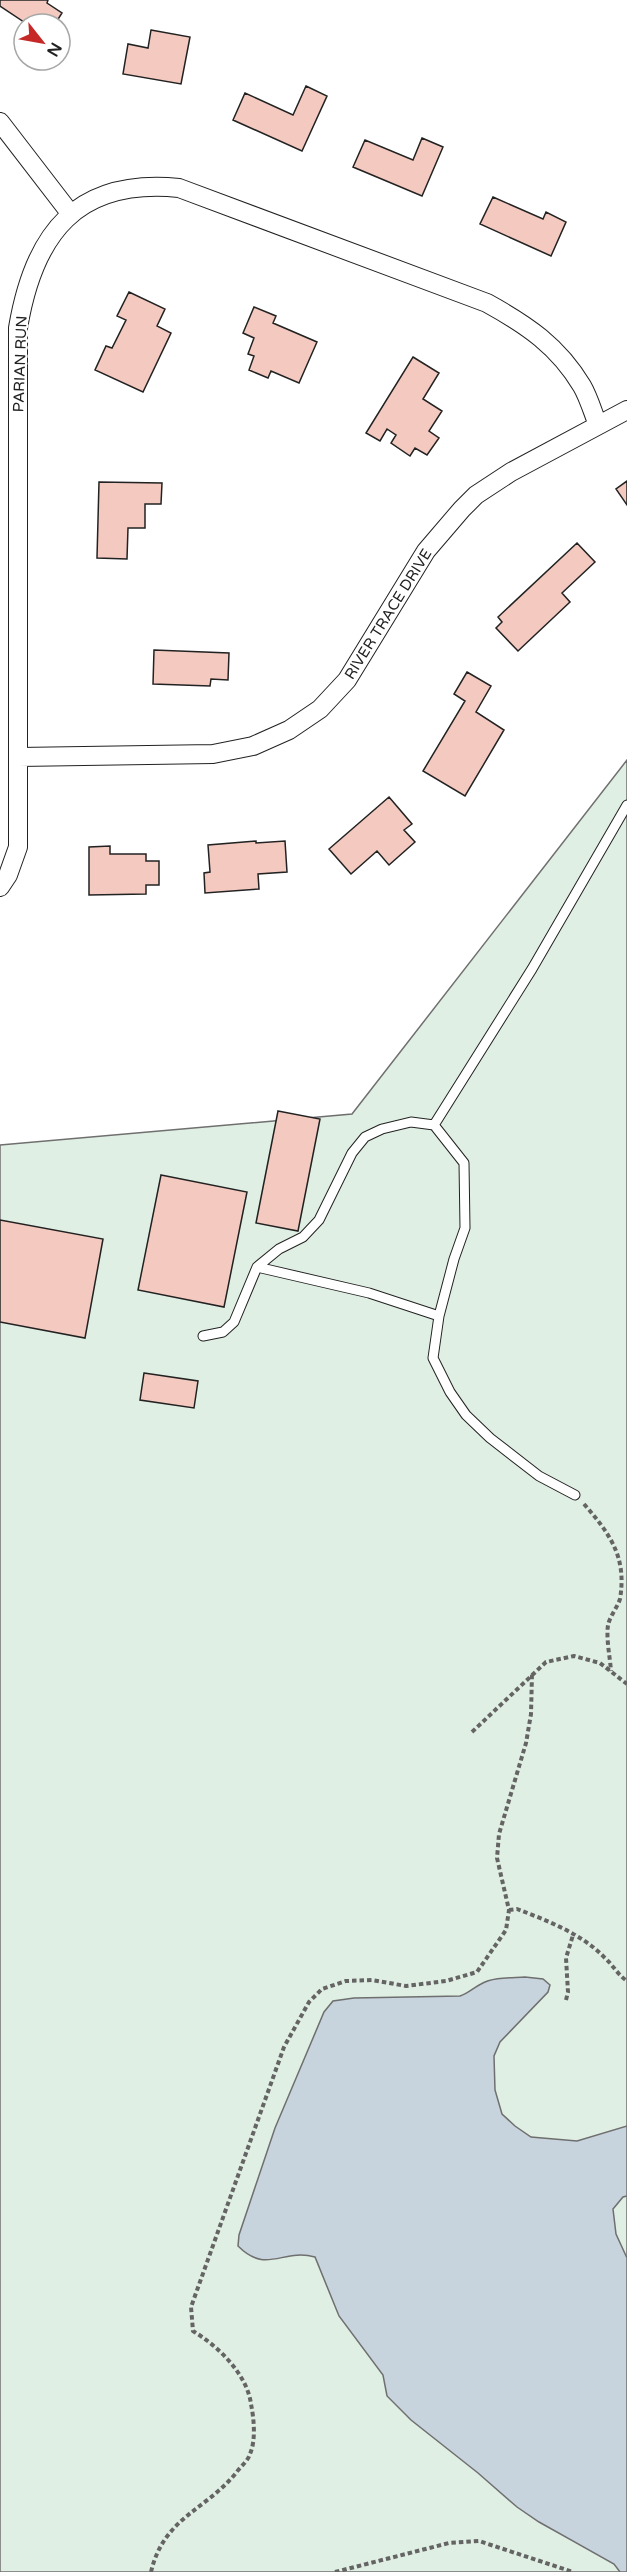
<svg xmlns="http://www.w3.org/2000/svg" width="627" height="2572" viewBox="0 0 627 2572" font-family="'Varela Round',sans-serif">
  <style>
    .green { fill: #e0efe3; stroke: #6f6f6f; stroke-width: 1.5 }
    .water { fill: #c7d3dd; stroke: #6f6f6f; stroke-width: 1.5 }
    .building { fill: #f3c9c0; stroke: #222; stroke-width: 1.5 }
    .lines { fill: none; stroke-linecap: round; stroke-linejoin: round }
    .service-casing { stroke: #222; stroke-width: 11 }
    .minor-casing { stroke: #222; stroke-width: 20 }
    .path { stroke: #646464; stroke-width: 4; stroke-dasharray: 4.5 3; stroke-linecap: butt }
    .service { stroke: #fff; stroke-width: 9 }
    .minor { stroke: #fff; stroke-width: 18 }
    .labels { text-anchor: middle; stroke-width: 4.5; stroke-linejoin: round; paint-order: stroke }
    .street-label { font-size: 15px; fill: #222; stroke: #fff }
  </style>
  <rect width="100%" height="100%" fill="#fff"/>
  <path class="green" d="M627 760V2572H0V1145L352 1114Z"/>
  <path class="water" d="M525 1977 543 1979 550 1985 548 1992 500 2042 494 2056 495 2090 502 2114 515 2126 531 2137 577 2141 627 2126V2196L623 2197 613 2209 616 2234 627 2258V2572H620L614 2564 539 2522 517 2507 478 2473 411 2420 387 2396 383 2375 339 2316 315 2257C282 2248 267 2275 238 2246L239 2235 275 2128 324 2012 333 2001 354 1998 460 1996C469 1993 473 1988 481 1984 493 1977 511 1978 525 1977Z"/>
  <path class="building" d="M0 0H48L47 3 62 13 55 24H27L0 6Z
    M151 30 190 37 181 84 123 74 128 44 148 48Z
    M306 86 327 96 302 151 233 120 245 93 293 115Z
    M422 138 443 147 422 196 353 167 365 140 413 160Z
    M493 197 543 219 546 212 566 222 551 256 480 224Z
    M129 292 165 309 157 326 171 333 143 392 95 370 106 346 112 348 126 320 117 316Z
    M254 307 276 316 273 323 317 342 299 383 271 371 268 378 249 370 254 356 248 354 254 338 243 333Z
    M413 357 439 373 423 399 442 411 429 431 439 438 427 455 415 448 410 456 391 443 396 435 387 429 380 441 366 433Z
    M627 481V505L616 489Z
    M99 482 162 483 161 504H145V528H128L127 559 97 558Z
    M577 543 595 562 562 593 570 602 518 651 496 628 502 622 498 617Z
    M154 650 229 653 228 680 211 679 210 686 153 684Z
    M467 672 491 686 476 712 504 730 465 796 423 771 465 701 454 694Z
    M389 797 412 824 404 830 415 842 389 865 377 851 351 874 329 849Z
    M256 841V843L285 841 287 872 258 874 259 889 205 893 204 873 210 872 208 845Z
    M110 846V854H146V861H159V885H146V894L89 895V847Z
    M278 1111 320 1119 298 1231 256 1223Z
    M161 1175 247 1192 224 1307 138 1290Z
    M0 1220 103 1239 85 1338 0 1322Z
    M144 1373 198 1381 194 1408 140 1400Z"/>
  <g class="lines">
    <g class="service-casing">
      <path id="service" d="M434 1125 532 969 627 805
        M257 1267 369 1293 439 1316
        M203 1336 223 1332 234 1322 257 1267 279 1249 303 1237 319 1220 352 1153 365 1137 382 1129 411 1122 434 1125 464 1163 465 1228 454 1259 439 1316 433 1358 450 1392 466 1415 490 1438 539 1476 575 1495"/>
    </g>
    <g class="minor-casing">
      <path id="minor" d="M0 122 70 213
        M19 757 213 754 253 746 289 730 320 709 347 680 426 551 462 509 476 495 511 472 627 410
        M0 887 8 875 18 847V328C34 233 77 178 179 188L487 303C527 325 558 346 582 386 589 398 593 413 598 425"/>
    </g>
    <path class="path" d="M584 1504C610 1534 627 1557 620 1599 617 1608 610 1616 608 1625 606 1639 610 1657 611 1671
      M472 1732 546 1662 574 1656 600 1663 627 1684
      M509 1910 517 1909C546 1920 582 1934 604 1957 613 1965 617 1974 627 1981
      M566 2000 568 1992 566 1958 573 1935
      M151 2572C164 2517 205 2511 236 2473 240 2467 248 2461 250 2454 256 2440 254 2419 251 2404 247 2374 218 2346 193 2331L191 2307 284 2047 309 2002 322 1989 346 1981 372 1980 406 1986 446 1981 477 1972 506 1930 509 1910 497 1858 499 1834 526 1743 531 1714 532 1674
      M335 2572 449 2543 479 2541 573 2572"/>
    <use href="#service" class="service"/>
    <use href="#minor" class="minor"/>
  </g>
  <g class="labels">
    <g class="street-label">
      <text transform="translate(20 364) rotate(-88)" y="5">PARIAN RUN</text>
      <text transform="translate(388 614) rotate(-58)" y="5">RIVER TRACE DRIVE</text>
    </g>
  </g>
  <g transform="translate(42 42) rotate(121)"><circle r="28" fill="#ffffff" stroke="#a7a7a7" stroke-width="1.5"/>
  <path d="M0-4.5L10 22L0 15L-10 22Z" fill="#c62828"/>
  <text y="-9" font-size="16" font-weight="bold" text-anchor="middle" fill="#222222">N</text>
  </g>
</svg>
